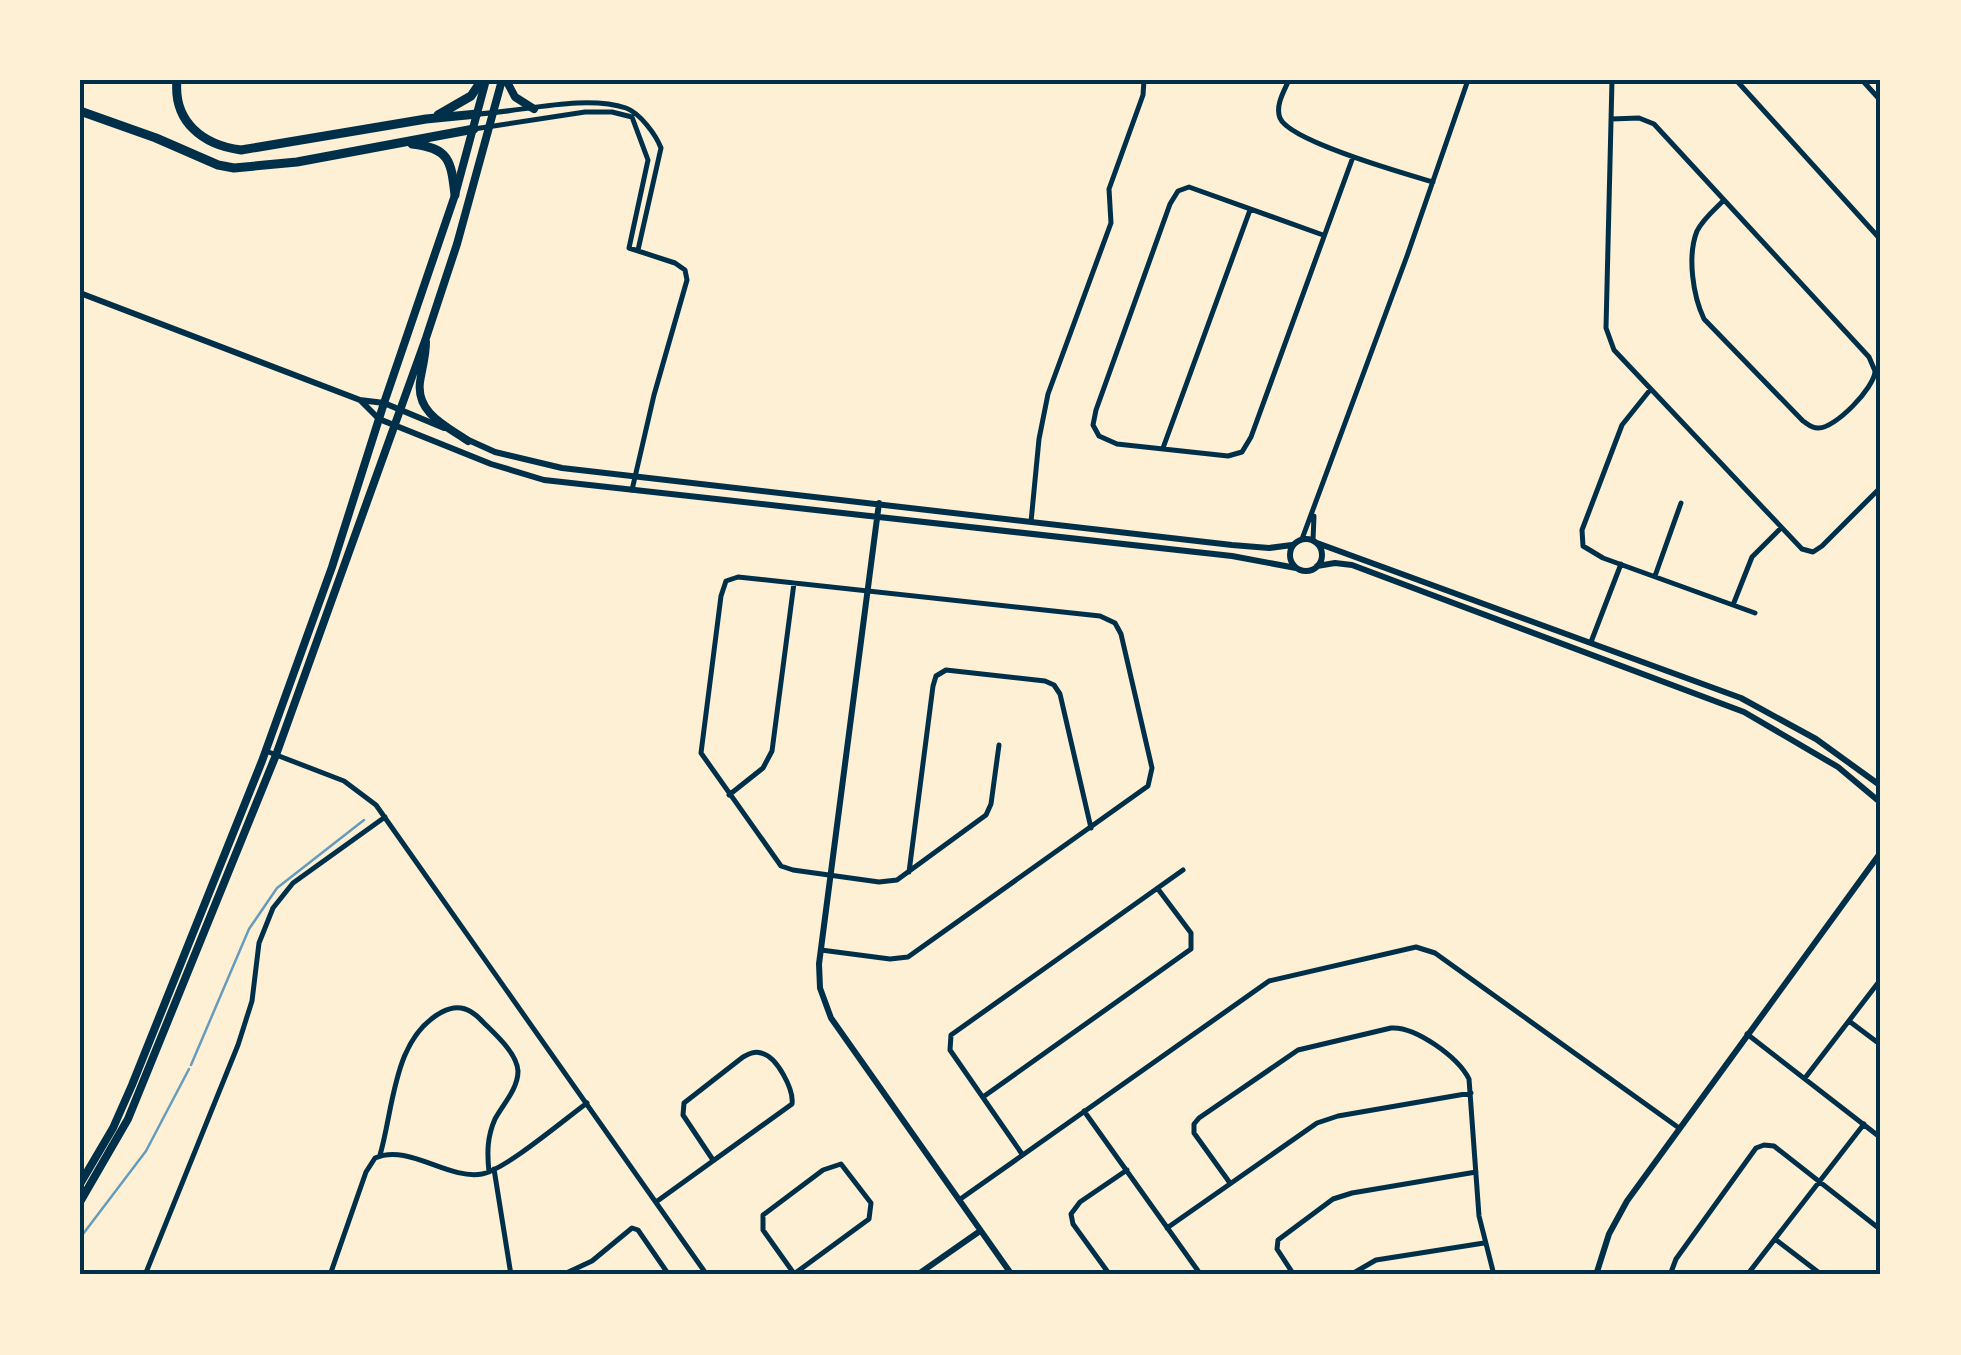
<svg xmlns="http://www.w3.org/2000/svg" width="1961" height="1355" viewBox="0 0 1961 1355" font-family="Roboto,sans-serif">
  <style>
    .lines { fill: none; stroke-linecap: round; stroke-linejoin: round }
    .stream { stroke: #669bbc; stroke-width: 2.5 }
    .minor { stroke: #003049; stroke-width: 5 }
    .tertiary { stroke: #003049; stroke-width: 6 }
    .secondary { stroke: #003049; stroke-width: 8 }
    .motorway { stroke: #003049; stroke-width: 9 }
    .neatline { fill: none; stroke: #003049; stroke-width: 4 }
  </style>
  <rect width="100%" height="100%" fill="#fdf0d5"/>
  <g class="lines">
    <path class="stream" d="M191 1065 249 929 277 888 364 820
      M80 1238 146 1151 189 1069"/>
    <path class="minor" d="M1289 80C1284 91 1275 106 1280 118 1289 141 1406 174 1433 182
      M1612 80 1606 328 1614 350 1802 549 1813 552 1822 546 1881 487
      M1736 80 1881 240
      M1862 80 1881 101
      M1378 81V80
      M477 114C521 112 584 94 626 108 640 113 656 135 661 148L638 250
      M1611 119 1639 118 1654 124 1869 357 1875 371C1875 387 1835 429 1818 428 1811 428 1809 425 1803 421L1704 319C1693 296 1687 256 1697 231 1703 219 1714 210 1724 200
      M474 129 585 112H612L632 117 648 160 629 248 675 263 685 270 687 280 654 395 632 490
      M1323 235 1189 187 1178 191 1170 204 1096 410 1093 425 1099 436 1117 444 1228 456 1242 452 1251 437 1353 157
      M1650 390 1622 425 1582 530 1583 546 1603 558 1755 613
      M1163 448 1250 210
      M1031 522 1039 439 1048 394 1111 223 1109 189 1143 95 1144 80
      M1302 539 1407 256 1468 80
      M1313 540 1314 516
      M1655 576 1681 503
      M1733 605 1752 557 1781 528
      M1591 642 1621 564
      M266 751 344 781 376 805 707 1275
      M729 795 763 768 772 751 794 583
      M909 872 933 686 936 676 946 670 1045 681 1054 685 1060 694 1091 828
      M821 950 890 959 908 957 1148 786 1152 768 1121 634 1115 623 1100 616 738 577 726 581 721 596 701 753 781 866 793 870 879 882 897 880 986 815 991 804 999 745
      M1849 1021 1881 1045
      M1747 1034 1881 1138
      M1805 1078 1881 979
      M983 1097 1191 949V933L1158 889
      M1084 1111 1201 1275
      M1022 1154 950 1050 951 1035 1183 870
      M380 1155C394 1107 393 1038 442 1012 459 1003 471 1009 483 1022 495 1034 517 1053 518 1071 518 1089 503 1104 495 1119 487 1137 487 1153 489 1172
      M494 1169 511 1275
      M1230 1183 1194 1133V1124L1199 1118 1298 1050 1391 1028C1415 1026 1458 1057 1469 1079L1479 1216 1494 1275
      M959 1200 1269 981 1416 947 1435 953 1679 1128
      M656 1202 792 1104C794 1090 777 1056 761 1053 754 1051 749 1054 743 1057L684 1103 683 1115 713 1160
      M1167 1228 1317 1123 1338 1116 1471 1093
      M1775 1239 1822 1275
      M794 1274 869 1219 871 1203 841 1164 823 1170 763 1215V1230L795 1275
      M145 1275 238 1045 252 1001 259 943 273 908 293 883 385 817
      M330 1275 366 1172 375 1158C408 1143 448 1180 482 1174 505 1170 565 1119 587 1103
      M562 1275 592 1261 632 1228 638 1230 669 1275
      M1110 1275 1073 1224 1071 1214 1080 1202 1127 1170
      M1294 1275 1277 1249 1278 1240 1333 1199 1352 1193 1476 1172
      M1350 1275 1376 1260 1484 1243
      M1670 1275 1676 1259 1756 1148 1764 1145 1774 1146 1881 1230
      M1747 1275 1864 1124"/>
    <path class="tertiary" d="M80 293 360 400 384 403 444 428
      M361 401 379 419 491 464 544 480 1232 556 1296 568
      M464 438 495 452 562 468 1232 545 1269 548 1292 545
      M879 503 819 964 820 988 831 1018 1012 1275
      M1290 555a16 16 0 1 1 32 0a16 16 0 1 1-32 0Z
      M1317 543 1741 698 1816 739 1881 786
      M1317 566 1335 563 1352 565 1744 712 1838 767 1881 803
      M917 1275 980 1231
      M1596 1275 1609 1234 1627 1201 1881 852"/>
    <path class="secondary" d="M506 80 515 97 534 109
      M426 342C426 356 422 369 420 382 416 413 446 426 468 441
      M80 1184 113 1128 132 1085 262 761 332 567 384 403 455 195 486 80
      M80 1202 128 1119 276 755 426 338 457 244 502 80"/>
    <path class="motorway" d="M177 80C173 122 203 145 241 150L426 119 477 114
      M80 111 156 138 218 165 234 168 297 162 474 129
      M438 115 471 96 482 80
      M412 144C449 148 451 160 455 195"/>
  </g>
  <rect width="1961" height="1355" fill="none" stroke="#fdf0d5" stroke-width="165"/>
  <rect x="82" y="82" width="1796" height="1190" class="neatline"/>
</svg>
